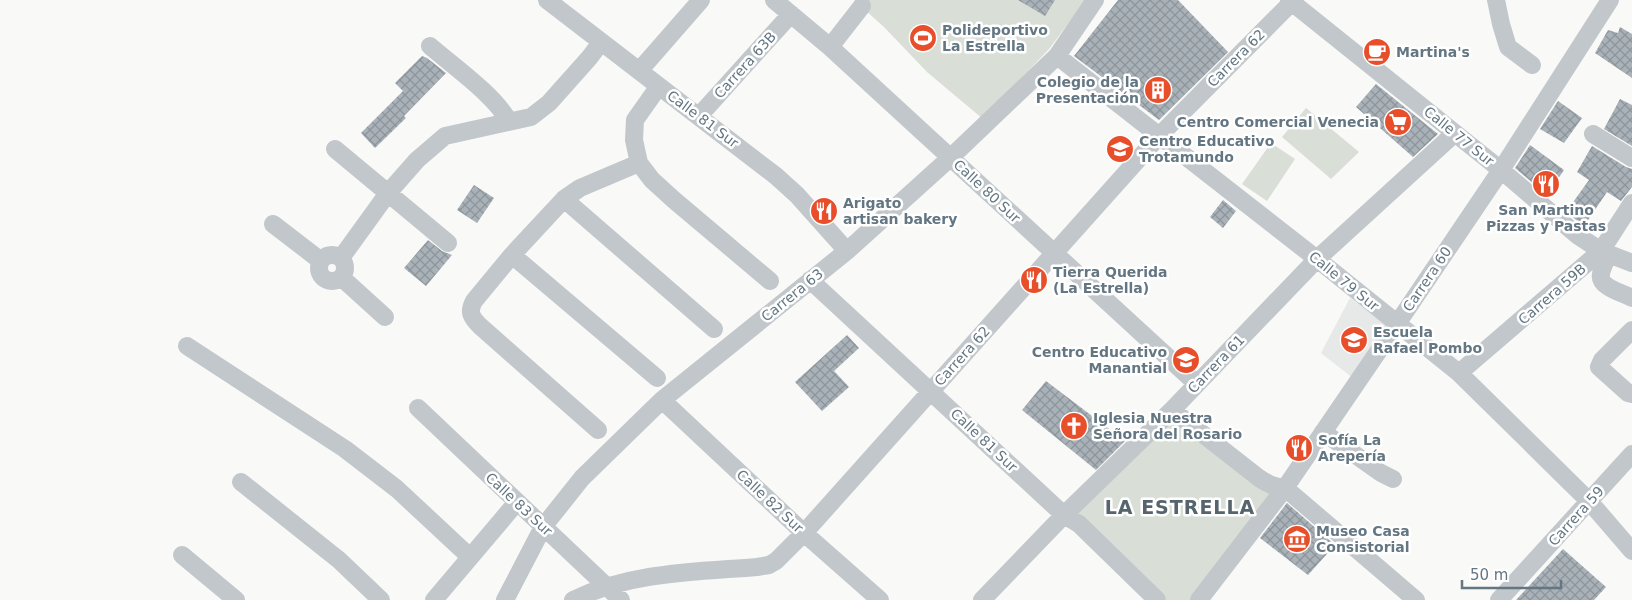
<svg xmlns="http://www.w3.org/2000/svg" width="1632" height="600" viewBox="0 0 1632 600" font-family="'DejaVu Sans',sans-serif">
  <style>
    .built { fill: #e7e8e8 }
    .green { fill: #d9ded6 }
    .building { fill: url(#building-cross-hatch) }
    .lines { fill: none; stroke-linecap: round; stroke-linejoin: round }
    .minor { stroke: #c2c7cb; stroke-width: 18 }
    .labels { text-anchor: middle; stroke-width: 5; stroke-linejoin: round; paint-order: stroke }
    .poi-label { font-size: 14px; font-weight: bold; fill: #637682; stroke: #fff; text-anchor: start }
    .street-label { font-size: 14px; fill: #637682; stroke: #fff }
    .district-label { font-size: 19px; font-weight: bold; letter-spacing: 1px; fill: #56646d; stroke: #fff }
  </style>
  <defs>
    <pattern id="building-cross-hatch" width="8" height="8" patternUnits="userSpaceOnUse" patternTransform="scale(1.25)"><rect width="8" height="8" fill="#a9b2b8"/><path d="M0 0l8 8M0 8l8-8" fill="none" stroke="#8d959b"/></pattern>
  </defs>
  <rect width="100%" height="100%" fill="#f9f9f7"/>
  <path class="built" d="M1350 298 1389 327 1354 379 1321 353Z"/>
  <path class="green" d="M854 0H1086L1049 49 983 119 927 72 884 27Z
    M1306 108 1359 152 1331 179 1282 137Z
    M1271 143 1295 159 1267 201 1242 184Z
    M1172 410 1276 487 1199 600H1157L1073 519Z"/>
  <path class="building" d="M1018 0H1055L1045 16Z
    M1118 0H1178L1228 52 1159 120 1074 56Z
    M1620 27 1632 34V78L1595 53 1608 30 1618 33Z
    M422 56 427 58 446 73 404 116 406 118 375 148 361 133 403 91 395 83Z
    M1376 84 1438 134 1413 157 1356 107Z
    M1620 99 1632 105V146L1604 129Z
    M1558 101 1582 118 1564 143 1540 129Z
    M1530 145 1564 170 1547 195 1515 168Z
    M1592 146 1626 167 1632 169V187L1621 201 1607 192 1584 226 1566 212 1589 180 1577 172Z
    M474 185 494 198 477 223 457 210Z
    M1223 200 1236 211 1223 228 1210 217Z
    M428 240 442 251 452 255 426 286 404 268Z
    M847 335 859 348 834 371 849 387 822 411 795 382Z
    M1046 381 1125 441 1096 470 1022 410Z
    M1287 503 1335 545 1308 575 1260 538Z
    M1563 549 1606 587 1594 600H1516Z"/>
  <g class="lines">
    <path class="minor" d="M547 0 776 176 797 195 847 251
      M774 0 830 47 1197 384
      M1289 0 1501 170 1577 235 1601 251 1632 263
      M1496 0 1501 24 1508 47 1532 65
      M430 46C453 66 496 96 509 122
      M830 47 862 6
      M1057 56 1317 259 1459 373 1589 501 1632 551
      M639 71 701 0
      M659 86 635 120 634 140 639 163 652 180 674 200 770 281
      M699 116 791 14
      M1593 134 1632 158
      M335 149 448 243
      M564 199 714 329
      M273 224 321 261
      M1609 254C1606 260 1602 267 1601 274 1598 287 1623 293 1632 298
      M319 268a13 13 0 1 1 26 0a13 13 0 1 1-26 0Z
      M512 255 657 378
      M341 258 388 193 417 160 445 136 531 117 549 103 590 57 601 42
      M342 278 385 317
      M810 280 1064 515 1079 524 1157 600
      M1632 330 1602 360 1599 367 1628 393 1632 394
      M187 346 345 449 397 489 470 557
      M1459 373 1601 251 1632 203
      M662 400 804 533 880 600
      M418 408 621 600
      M1172 410 1259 478C1268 484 1274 487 1285 488L1416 600
      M598 430 480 326C471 317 468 312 474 301L512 255 564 199 580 188 639 163
      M1323 432 1381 473 1393 479
      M241 482 339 560 381 600
      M182 555 236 600
      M434 600 517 502
      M505 600 543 527 582 478 662 400 847 251 950 158 1057 56 1095 0
      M573 600C631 572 695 572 757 567L769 565 776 561 804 533 1159 136 1292 2
      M982 600 1064 515 1172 410 1317 259 1455 133
      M1199 600 1285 488 1397 324 1501 170 1610 0
      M1499 600 1632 454"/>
  </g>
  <defs>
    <g id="stadium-disc" transform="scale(1.4375)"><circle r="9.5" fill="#e74e29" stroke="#fff"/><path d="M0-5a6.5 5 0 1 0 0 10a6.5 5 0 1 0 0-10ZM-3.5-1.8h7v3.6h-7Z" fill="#fff"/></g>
    <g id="cafe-disc" transform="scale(1.4375)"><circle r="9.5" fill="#e74e29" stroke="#fff"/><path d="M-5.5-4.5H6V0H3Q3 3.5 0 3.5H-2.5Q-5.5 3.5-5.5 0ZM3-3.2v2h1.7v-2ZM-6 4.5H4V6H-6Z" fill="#fff"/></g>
    <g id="building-disc" transform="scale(1.4375)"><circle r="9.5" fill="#e74e29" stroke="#fff"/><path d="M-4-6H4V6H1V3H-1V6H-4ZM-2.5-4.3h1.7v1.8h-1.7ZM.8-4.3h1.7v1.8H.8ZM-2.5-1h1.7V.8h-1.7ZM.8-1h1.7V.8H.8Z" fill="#fff"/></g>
    <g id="supermarket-disc" transform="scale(1.4375)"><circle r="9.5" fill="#e74e29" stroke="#fff"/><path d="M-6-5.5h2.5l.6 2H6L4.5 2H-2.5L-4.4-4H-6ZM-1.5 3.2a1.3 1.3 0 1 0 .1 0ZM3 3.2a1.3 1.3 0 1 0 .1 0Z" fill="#fff"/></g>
    <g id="school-disc" transform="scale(1.4375)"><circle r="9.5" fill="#e74e29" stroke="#fff"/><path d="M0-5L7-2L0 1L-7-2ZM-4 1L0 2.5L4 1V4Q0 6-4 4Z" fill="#fff"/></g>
    <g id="restaurant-disc" transform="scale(1.4375)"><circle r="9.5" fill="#e74e29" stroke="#fff"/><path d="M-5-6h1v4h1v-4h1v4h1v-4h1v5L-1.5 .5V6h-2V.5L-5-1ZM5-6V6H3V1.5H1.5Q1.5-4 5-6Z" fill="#fff"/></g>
    <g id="church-disc" transform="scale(1.4375)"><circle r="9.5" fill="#e74e29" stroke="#fff"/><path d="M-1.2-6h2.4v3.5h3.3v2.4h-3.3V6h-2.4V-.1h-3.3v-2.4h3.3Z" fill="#fff"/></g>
    <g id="museum-disc" transform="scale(1.4375)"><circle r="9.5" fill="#e74e29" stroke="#fff"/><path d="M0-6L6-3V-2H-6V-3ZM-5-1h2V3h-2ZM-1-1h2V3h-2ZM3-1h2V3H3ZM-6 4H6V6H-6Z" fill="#fff"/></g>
  </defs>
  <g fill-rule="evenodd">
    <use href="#stadium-disc" x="923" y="38"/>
    <use href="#cafe-disc" x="1377" y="52"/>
    <use href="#building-disc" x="1158" y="90"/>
    <use href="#supermarket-disc" x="1398" y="122"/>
    <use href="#school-disc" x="1120" y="149"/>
    <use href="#restaurant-disc" x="1546" y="184"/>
    <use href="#restaurant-disc" x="824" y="211"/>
    <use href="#restaurant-disc" x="1034" y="280"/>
    <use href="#school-disc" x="1354" y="340"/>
    <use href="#school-disc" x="1186" y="360"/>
    <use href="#church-disc" x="1074" y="426"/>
    <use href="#restaurant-disc" x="1299" y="448"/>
    <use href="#museum-disc" x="1297" y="539"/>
  </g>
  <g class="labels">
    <g class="poi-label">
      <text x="942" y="35">Polideportivo<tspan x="942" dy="16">La Estrella</tspan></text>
      <text x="1396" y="57">Martina's</text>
      <text x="1139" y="87" text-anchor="end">Colegio de la<tspan x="1139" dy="16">Presentación</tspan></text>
      <text x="1379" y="127" text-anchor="end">Centro Comercial Venecia</text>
      <text x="1139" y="146">Centro Educativo<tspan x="1139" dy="16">Trotamundo</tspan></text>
      <text x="843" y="208">Arigato<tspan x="843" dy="16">artisan bakery</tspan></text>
      <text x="1546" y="215" text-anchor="middle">San Martino<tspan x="1546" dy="16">Pizzas y Pastas</tspan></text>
      <text x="1053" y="277">Tierra Querida<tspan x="1053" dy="16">(La Estrella)</tspan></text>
      <text x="1373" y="337">Escuela<tspan x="1373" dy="16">Rafael Pombo</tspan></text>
      <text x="1167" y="357" text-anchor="end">Centro Educativo<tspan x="1167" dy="16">Manantial</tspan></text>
      <text x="1093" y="423">Iglesia Nuestra<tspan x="1093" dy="16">Señora del Rosario</tspan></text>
      <text x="1318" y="445">Sofía La<tspan x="1318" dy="16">Arepería</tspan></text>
      <text x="1316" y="536">Museo Casa<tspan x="1316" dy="16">Consistorial</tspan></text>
    </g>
    <g class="street-label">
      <text transform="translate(1236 58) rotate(-45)" y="5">Carrera 62</text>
      <text transform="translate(745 65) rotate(-48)" y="5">Carrera 63B</text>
      <text transform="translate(703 119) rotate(37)" y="5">Calle 81 Sur</text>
      <text transform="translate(1459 136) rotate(39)" y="5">Calle 77 Sur</text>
      <text transform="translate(987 191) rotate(43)" y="5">Calle 80 Sur</text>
      <text transform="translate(1427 279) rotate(-56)" y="5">Carrera 60</text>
      <text transform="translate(1344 281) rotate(39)" y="5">Calle 79 Sur</text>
      <text transform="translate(1552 294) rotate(-41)" y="5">Carrera 59B</text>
      <text transform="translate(792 295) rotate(-39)" y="5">Carrera 63</text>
      <text transform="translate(962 356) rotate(-48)" y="5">Carrera 62</text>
      <text transform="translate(1216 364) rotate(-46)" y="5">Carrera 61</text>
      <text transform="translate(984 440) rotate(43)" y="5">Calle 81 Sur</text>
      <text transform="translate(770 501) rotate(43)" y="5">Calle 82 Sur</text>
      <text transform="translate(519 504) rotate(43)" y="5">Calle 83 Sur</text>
      <text transform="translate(1576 516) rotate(-48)" y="5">Carrera 59</text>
    </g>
    <g class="district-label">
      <text x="1180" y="514">LA ESTRELLA</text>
    </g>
  </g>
  <path d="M1462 580v8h99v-8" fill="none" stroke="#637682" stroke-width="2.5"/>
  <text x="1470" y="580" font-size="15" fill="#637682" stroke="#ffffff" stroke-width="4" paint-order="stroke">50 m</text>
</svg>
